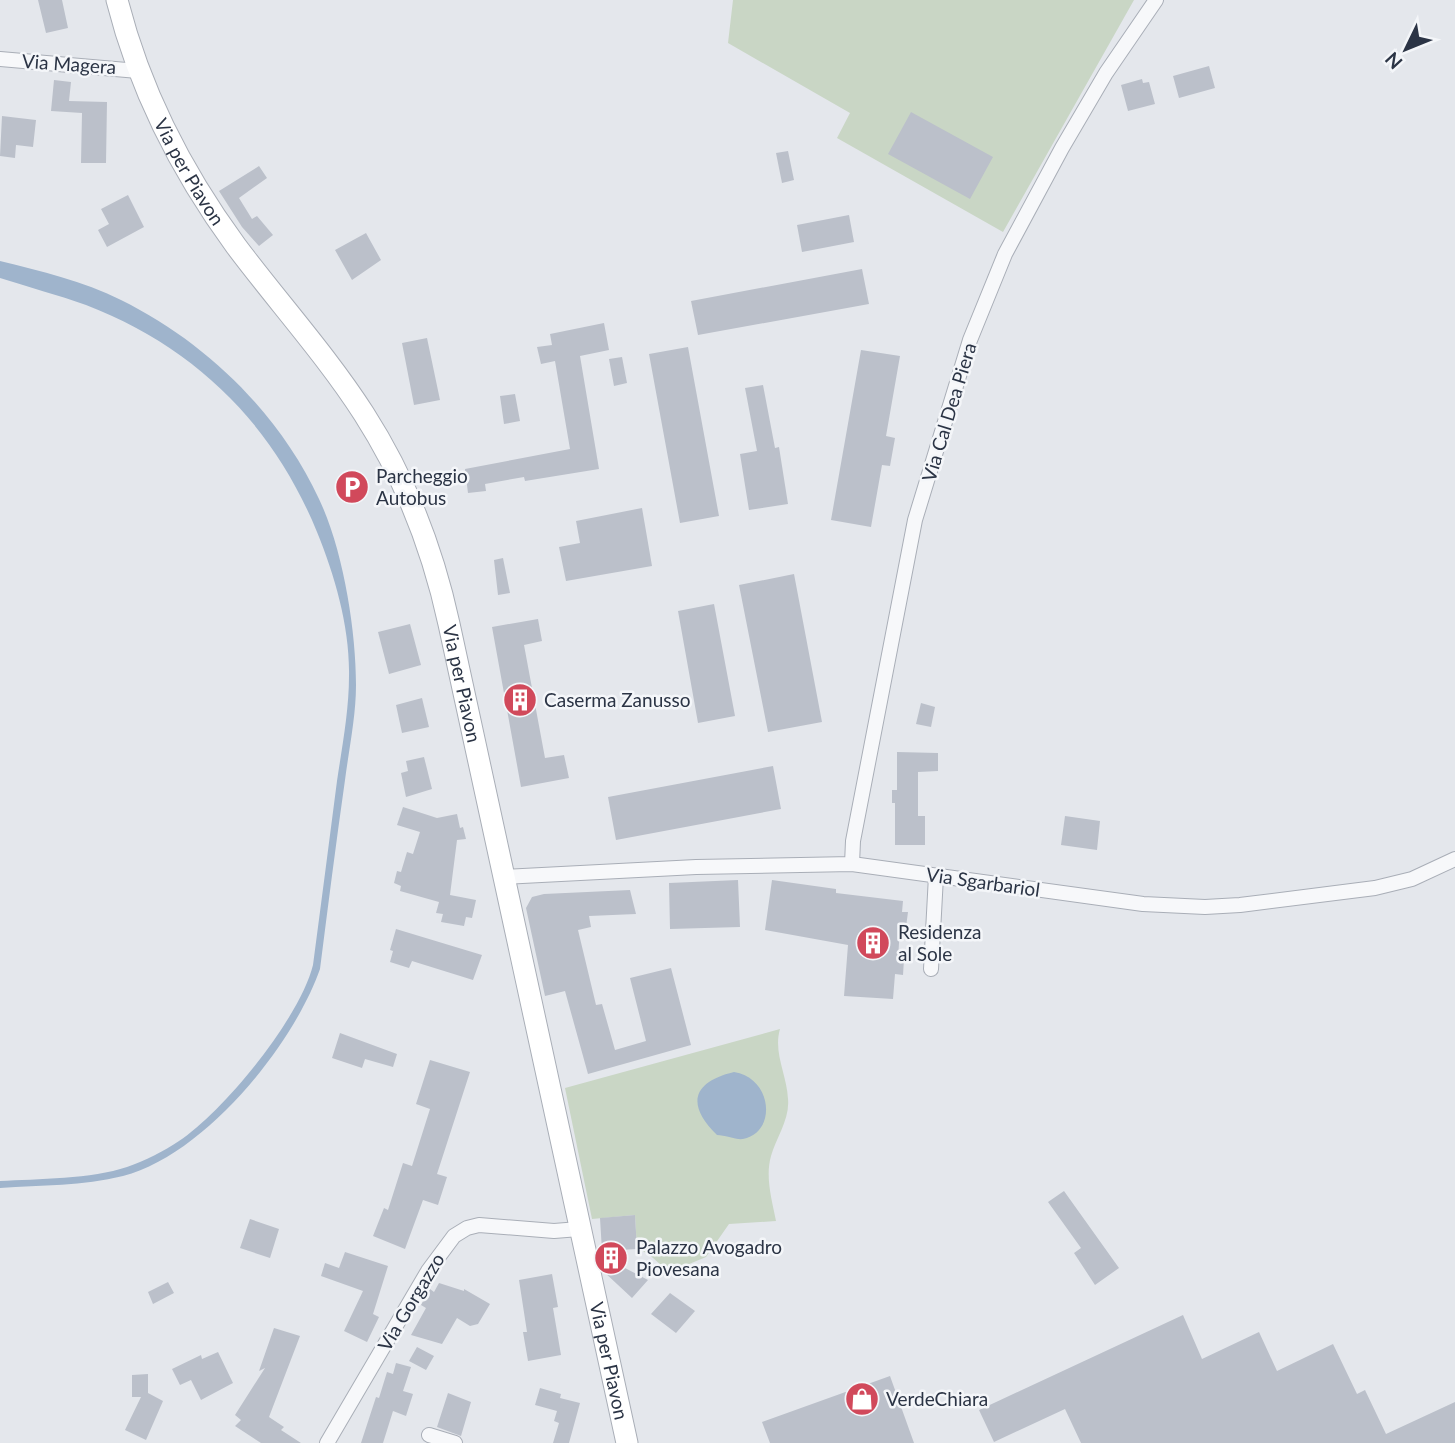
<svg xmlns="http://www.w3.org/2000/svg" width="1455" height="1443" viewBox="0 0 1455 1443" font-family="Lato,sans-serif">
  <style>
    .green { fill: #c9d6c5 }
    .water { fill: #9fb4cc }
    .building { fill: #bbc0ca }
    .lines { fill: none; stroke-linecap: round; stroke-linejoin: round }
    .street-casing { stroke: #a9aeb7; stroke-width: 16 }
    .secondary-casing { stroke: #a9aeb7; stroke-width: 23 }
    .street { stroke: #f7f8fa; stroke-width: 14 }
    .secondary { stroke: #fff; stroke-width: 21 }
    .labels { text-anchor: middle; stroke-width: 5; stroke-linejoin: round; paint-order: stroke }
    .street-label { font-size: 19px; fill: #2b3445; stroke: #f4f6f9 }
    .poi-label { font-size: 19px; fill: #2b3445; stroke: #f4f6f9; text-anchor: start }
  </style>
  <rect width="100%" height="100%" fill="#e4e7ec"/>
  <path class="green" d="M733 0H1134L1003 232 837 138 850 113 728 43Z
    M780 1029C773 1053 787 1075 788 1099 790 1119 776 1138 771 1156 765 1177 772 1200 776 1221L729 1224 706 1257 670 1272C659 1265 650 1252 637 1249L635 1215 592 1219 565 1088Z"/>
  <path class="water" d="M0 261C41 271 83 281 121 300 206 342 279 413 319 499 343 549 356 630 356 685 356 716 349 749 345 780 336 843 328 906 320 969 293 1046 204 1155 123 1176 83 1186 41 1185 0 1188V1181C37 1179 92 1179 127 1167 145 1161 164 1151 179 1141 224 1111 300 1018 313 965 321 904 329 843 337 781 342 747 349 711 349 676 350 628 335 576 317 532 273 424 195 347 86 305 58 295 28 287 0 278Z
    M734 1072C773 1078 777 1133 743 1139 736 1140 725 1135 717 1135 686 1105 692 1082 734 1072Z"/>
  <path class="building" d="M38 0H62L68 28 46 33Z
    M1209 66 1215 88 1179 98 1173 76Z
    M1142 79 1143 83 1149 82 1155 104 1128 111 1121 85Z
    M54 80 71 82 69 101 107 102 106 163H81L82 113 51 111Z
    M911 112 993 157 970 199 888 154Z
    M2 116 36 120 33 147 16 145 15 158 0 156Z
    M788 151 794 180 782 183 776 153Z
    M259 166 267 178 239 198 252 219 257 216 273 235 259 246 242 227 219 191Z
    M128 195 144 227 107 247 98 230 109 224 101 209Z
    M849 215 854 242 802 252 797 225Z
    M366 233 381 260 352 280 335 250Z
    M862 269 869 304 698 335 691 301Z
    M604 323 609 350 580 356 599 469 525 481 524 477 485 484 486 491 468 493 465 469 570 449 555 361 541 364 537 347 552 345 550 334Z
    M427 338 440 400 414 405 402 343Z
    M688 347 719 516 680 523 649 354Z
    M861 350 900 356 886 436 895 438 890 466 882 465 871 527 831 520Z
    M622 357 627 383 614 386 609 359Z
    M763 385 775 448 779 447 788 504 749 510 740 454 757 451 745 388Z
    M515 394 520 421 504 424 500 396Z
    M642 508 652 566 566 581 559 547 580 543 576 521Z
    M503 558 510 593 498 595 494 560Z
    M794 574 822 722 768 732 739 585Z
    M714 604 735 716 698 723 678 611Z
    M538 619 542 641 524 645 545 758 564 755 569 778 521 787 492 627Z
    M410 624 421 665 389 674 378 632Z
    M422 698 429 727 402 733 396 705Z
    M921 703 935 707 931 727 916 724Z
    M897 752 938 753V771L918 772V816H925V845H895V803H892V790H897Z
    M424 757 432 789 406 797 401 773 408 771 406 761Z
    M773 766 781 809 616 840 608 797Z
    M403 807 437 818 457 814 460 828 463 827 466 839 457 840 450 895 476 900 472 918 466 917 464 926 441 922 443 914 436 913 439 902 400 891 401 886 394 883 397 871 401 872 407 852 413 854 420 832 397 825Z
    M1065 816 1100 821 1097 850 1061 845Z
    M738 880 740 927 670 929 669 883Z
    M772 880 836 889V893L903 901 902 912H908L906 927H900L898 959H904L903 975 895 974 893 999 844 996 848 945 765 930Z
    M630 890 636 914 589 916 591 927 578 930 596 1005 602 1004 615 1050 646 1041 630 978 671 968 691 1045 588 1074 565 991 545 996 526 908 532 897 544 894Z
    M396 929 482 955 473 980 412 961 409 968 390 962 393 951 390 950Z
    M340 1033 397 1054 393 1067 365 1059 362 1068 332 1058Z
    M430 1060 470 1072 437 1174 447 1177 438 1205 423 1200 405 1249 373 1236 384 1208 388 1210 403 1163 412 1166 430 1109 416 1104Z
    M1064 1191 1119 1268 1095 1285 1074 1253 1081 1248 1048 1202Z
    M635 1215 637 1249 602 1251 600 1218Z
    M250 1219 279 1229 270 1258 240 1248Z
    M345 1252 388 1266 373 1314 379 1317 367 1342 344 1331 363 1291 321 1276 325 1263 339 1268Z
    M602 1256 648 1280 632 1298 603 1271Z
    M552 1274 558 1307 553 1308 561 1355 528 1361 523 1332H527L519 1280Z
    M168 1282 174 1293 153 1304 148 1292Z
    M439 1283 464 1291V1289L490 1304 478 1324 470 1326 457 1318 442 1344 411 1335 426 1308 421 1305 430 1289 434 1292Z
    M670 1293 695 1311 676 1333 651 1314Z
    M1183 1315 1202 1359 1259 1332 1277 1371 1333 1344 1357 1394 1365 1390 1386 1434 1455 1402V1443H1081L1065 1409 994 1442 979 1410Z
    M274 1328 300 1336 269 1417 284 1427 281 1430 301 1443H261L235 1426 241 1420 235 1415 265 1368 259 1371Z
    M417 1347 434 1356 426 1370 409 1361Z
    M218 1352 233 1383 201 1400 191 1380 180 1385 172 1369 201 1355 202 1359Z
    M396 1363 411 1367 403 1391 413 1394 406 1416 393 1411 383 1443H361L376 1397 379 1398 387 1372 393 1374Z
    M148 1374V1393L163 1401 146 1440 125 1430 141 1397H132V1375Z
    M890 1376 914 1443H770L762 1422Z
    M540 1388 561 1394 560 1398 580 1403 569 1443H553L559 1423 554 1421 557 1411 535 1405Z
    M448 1393 471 1402 461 1436 437 1427Z"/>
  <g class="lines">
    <g class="street-casing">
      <path id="street" d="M0 59 138 71
        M852 864 853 841 915 520 970 340 1005 254 1062 148 1106 73 1156 0
        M503 877 696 867 852 864 1143 904 1205 907 1240 905 1375 888 1412 879 1455 859
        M931 969 936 876
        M429 1435 455 1443
        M327 1443 428 1271 454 1236 467 1228 479 1225 554 1231 579 1229"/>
    </g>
    <g class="secondary-casing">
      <g id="secondary">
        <path id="s1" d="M117 0C140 91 181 171 236 246 278 302 326 355 364 414 405 478 433 550 449 624L627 1443"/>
      </g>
    </g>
    <use href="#street" class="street"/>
    <use href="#secondary" class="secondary"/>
  </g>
  <defs>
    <g id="parking-disc" transform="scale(1.75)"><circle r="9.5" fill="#d1495b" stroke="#f4f6f9"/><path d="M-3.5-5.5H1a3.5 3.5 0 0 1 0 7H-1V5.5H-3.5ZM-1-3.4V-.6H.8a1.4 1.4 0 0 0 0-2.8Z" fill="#fff"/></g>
    <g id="building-disc" transform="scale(1.75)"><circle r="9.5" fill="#d1495b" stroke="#f4f6f9"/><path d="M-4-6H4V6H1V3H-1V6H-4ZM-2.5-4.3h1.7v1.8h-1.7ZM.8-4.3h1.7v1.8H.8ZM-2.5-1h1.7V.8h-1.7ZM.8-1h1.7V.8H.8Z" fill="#fff"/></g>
    <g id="shop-disc" transform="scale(1.75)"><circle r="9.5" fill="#d1495b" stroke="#f4f6f9"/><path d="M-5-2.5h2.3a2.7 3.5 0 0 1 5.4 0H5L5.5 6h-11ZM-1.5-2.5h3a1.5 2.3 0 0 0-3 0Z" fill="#fff"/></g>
  </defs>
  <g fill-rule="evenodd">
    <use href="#parking-disc" x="352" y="487"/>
    <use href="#building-disc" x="520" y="700"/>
    <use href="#building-disc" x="873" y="943"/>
    <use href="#building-disc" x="611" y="1258"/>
    <use href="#shop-disc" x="862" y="1399"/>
  </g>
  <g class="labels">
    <g class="street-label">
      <text transform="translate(69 64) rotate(4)" y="7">Via Magera</text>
      <text dy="7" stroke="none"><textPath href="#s1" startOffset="187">Via per Piavon</textPath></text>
      <text transform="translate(949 412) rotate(-73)" y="7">Via Cal Dea Piera</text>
      <text dy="7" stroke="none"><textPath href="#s1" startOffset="775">Via per Piavon</textPath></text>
      <text transform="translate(983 882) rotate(8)" y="7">Via Sgarbariol</text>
      <text transform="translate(411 1302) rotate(-59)" y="7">Via Gorgazzo</text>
      <text dy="7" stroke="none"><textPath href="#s1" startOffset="1468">Via per Piavon</textPath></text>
    </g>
    <g class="poi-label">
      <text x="376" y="483">Parcheggio<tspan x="376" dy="22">Autobus</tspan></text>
      <text x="544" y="707">Caserma Zanusso</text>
      <text x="898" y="939">Residenza<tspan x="898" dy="22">al Sole</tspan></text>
      <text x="636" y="1254">Palazzo Avogadro<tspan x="636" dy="22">Piovesana</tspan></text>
      <text x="886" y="1406">VerdeChiara</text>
    </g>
  </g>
  <g transform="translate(1406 49) rotate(227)" stroke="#f4f6f9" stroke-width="5" paint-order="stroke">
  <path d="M0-5L12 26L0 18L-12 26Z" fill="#2b3445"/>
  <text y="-10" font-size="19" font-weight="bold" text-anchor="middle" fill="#2b3445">N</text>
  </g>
</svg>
